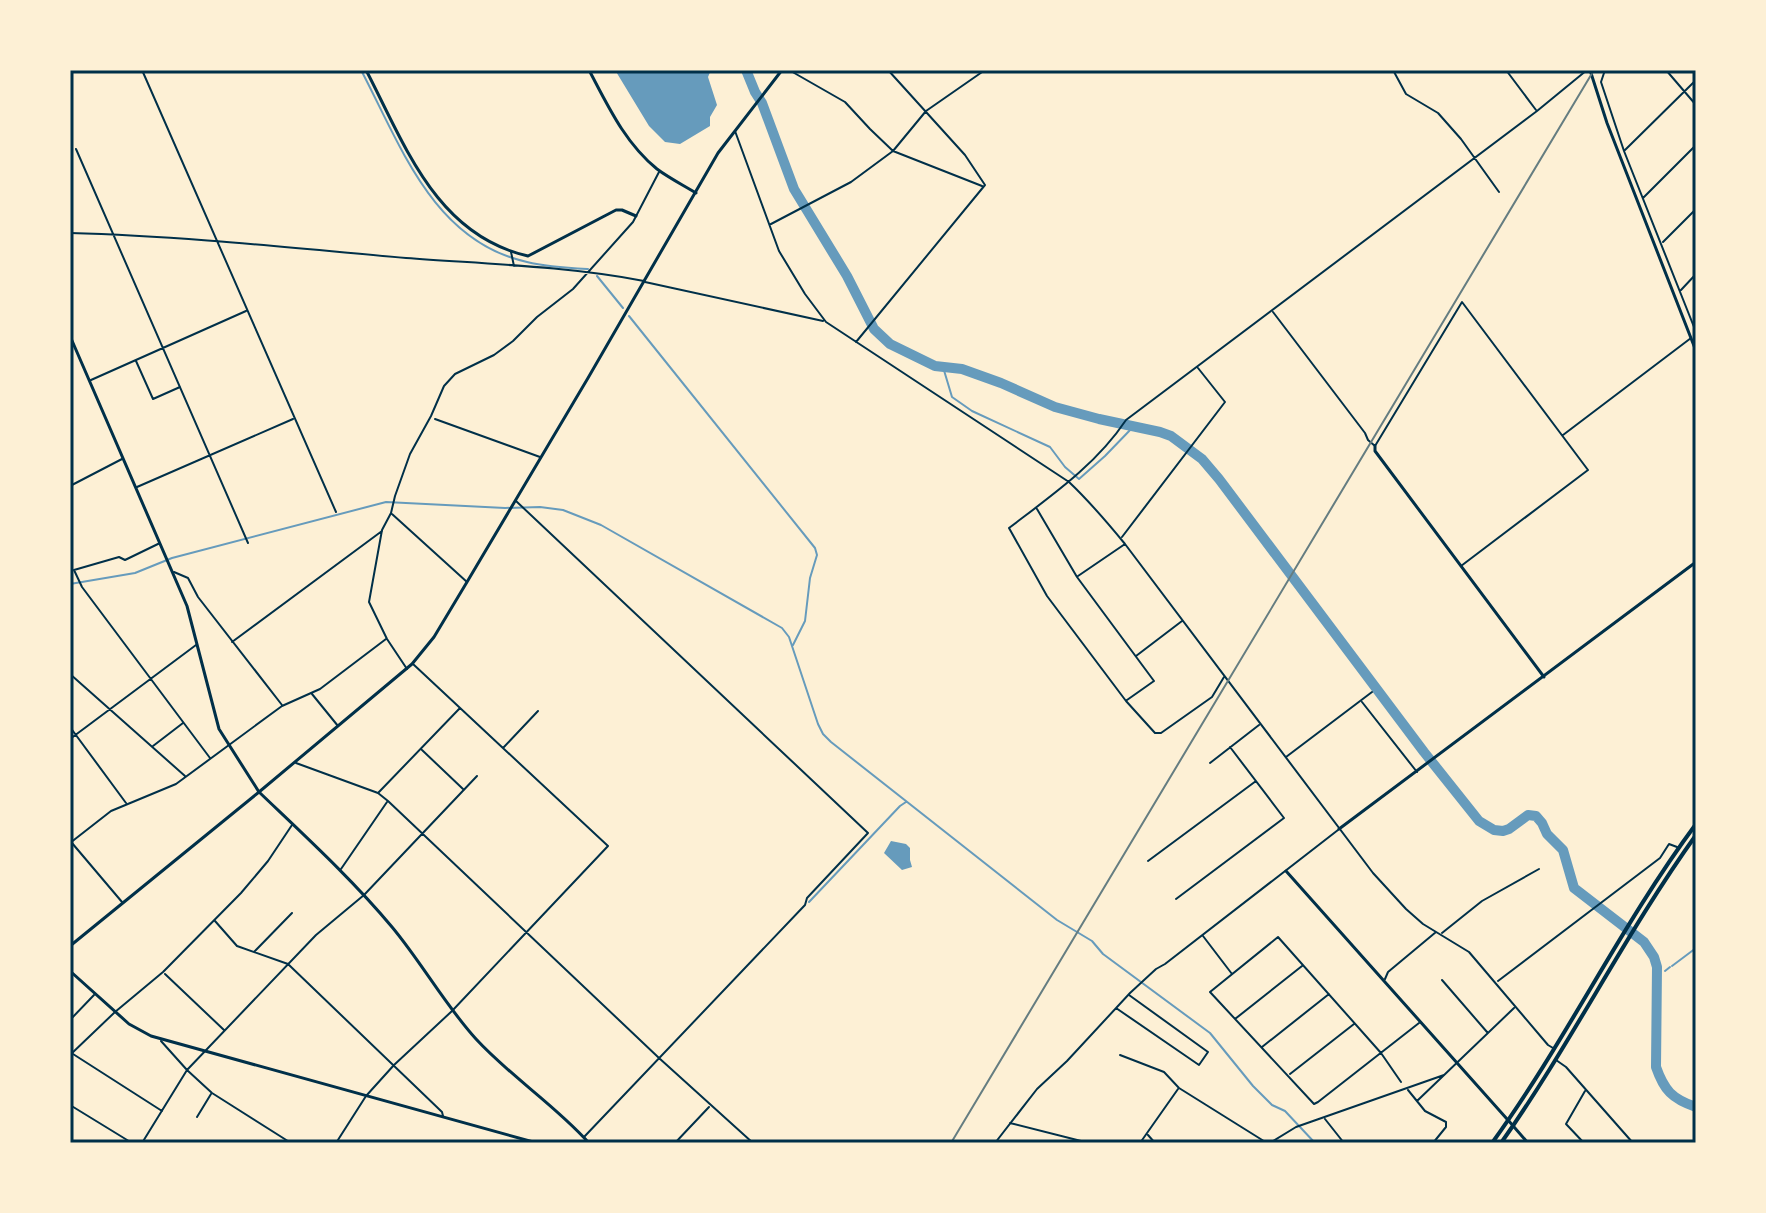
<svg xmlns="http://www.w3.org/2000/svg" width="1766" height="1213" viewBox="0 0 1766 1213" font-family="Jost,sans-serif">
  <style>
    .water { fill: #669bbc }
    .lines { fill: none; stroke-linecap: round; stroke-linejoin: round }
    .stream { stroke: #669bbc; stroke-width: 2 }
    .river { stroke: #669bbc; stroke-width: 10 }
    .minor { stroke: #003049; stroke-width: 2 }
    .tertiary { stroke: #003049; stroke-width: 3 }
    .secondary { stroke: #003049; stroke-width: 3 }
    .trunk { stroke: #003049; stroke-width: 4 }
    .rail { stroke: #657d81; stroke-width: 2 }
    .neatline { fill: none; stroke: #003049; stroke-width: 3 }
  </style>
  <rect width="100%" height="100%" fill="#fdf0d5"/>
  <path class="water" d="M615 70H711L708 77 717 105 710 117V126L680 144 665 142 649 126Z
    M891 841 906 844 910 848V860L912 867 902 870 884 853Z"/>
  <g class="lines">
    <path class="stream" d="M361 70C401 146 433 241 527 262 547 267 568 268 588 269
      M597 276 623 308
      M629 316 815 548 817 555 810 578 805 621 793 645
      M943 367 952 397 972 411 1050 447 1065 467 1079 479 1105 456 1133 427
      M70 584 135 573 172 558 386 502 505 508 540 507 563 510 601 525 782 628 789 637 818 724 823 734 831 742 1057 920 1092 941 1103 954 1210 1033 1253 1086 1272 1105 1285 1111 1315 1143
      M809 902 900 806 906 802
      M1672 966 1696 948
      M1665 971 1670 967"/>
    <path class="river" d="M746 70 755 92 762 103 794 189 847 276 874 329 890 344 935 366 962 369 1001 383 1055 407 1099 419 1160 432 1171 436 1202 459 1219 479 1424 752 1479 821 1494 830 1503 831 1509 829 1528 815 1536 816 1542 823 1547 834 1563 850 1574 888 1644 942 1654 957 1657 967 1656 1067C1664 1090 1672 1099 1696 1107"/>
    <path class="minor" d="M142 70 336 512
      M789 70 845 102 870 129 893 151 982 186
      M1393 70 1406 94 1438 113 1461 139 1499 192
      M1506 70 1536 110
      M1605 70 1601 82 1624 151 1696 332
      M1666 70 1696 105
      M735 131 779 251 805 294 826 322 1069 482C1089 501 1107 522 1125 544L1373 873 1406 909 1423 924 1469 952 1548 1045 1553 1048
      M76 149 248 543
      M1625 150 1696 80
      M1643 198 1696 145
      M771 224 851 182 893 151 926 111 985 70
      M70 233C182 236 294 248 406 258 485 264 566 266 644 281
      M1663 242 1696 209
      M511 252 514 266
      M645 282 823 321
      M1681 290 1696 274
      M1273 312 1365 433 1368 440 1375 446 1462 302 1588 470 1461 566
      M856 342 985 185 965 155 888 70
      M136 361 153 399 180 387
      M91 380 246 311
      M435 419 540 457
      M1563 435 1691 338
      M70 486 122 459
      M137 487 293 419
      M516 501 868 833 807 898 805 905 584 1137
      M1037 509 1077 577 1154 681 1127 700
      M392 514 467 582
      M1122 537 1225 402 1198 368
      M160 543 125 560 119 557 74 570 82 587 210 758
      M174 572 188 578 198 597 282 705
      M1078 576 1125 544
      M232 642 382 531
      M1136 656 1182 621
      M407 669 387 639 369 602 382 530 391 513 395 496 410 454 431 416 444 386 455 374 494 355 513 341 537 317 573 289 633 222 659 172
      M70 674 185 776
      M1224 677 1212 697 1161 733H1155L1126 701 1047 596 1009 528C1051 496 1096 465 1126 420L1537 111 1587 70
      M312 694 338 726
      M1362 702 1417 772
      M70 727 126 803
      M70 739 196 645
      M153 746 183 723
      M503 748 538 711
      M422 750 463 789
      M1286 757 1372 692
      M296 763 378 793 388 801 659 1058 753 1143
      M1210 763 1259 725
      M379 792 460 708
      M70 843 111 811 176 784 282 706 320 689 386 639
      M72 843 122 902
      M1148 861 1256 781
      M341 869 387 802
      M1176 899 1284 818 1230 747
      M215 921 237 946 288 964 442 1112 443 1116
      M1442 933 1482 901 1539 869
      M1203 936 1232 974
      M254 952 292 913
      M165 974 224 1030
      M1385 979 1388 972 1436 932
      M1442 980 1487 1032
      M1498 981 1660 858 1669 844 1677 847
      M1116 1008 1199 1065 1208 1052 1129 995
      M1235 1019 1302 966
      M70 1020 94 995
      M161 1041 187 1070 212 1093 291 1143
      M1262 1047 1329 994
      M73 1054 162 1111
      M70 1055 115 1012 163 972 241 893 268 861 292 825
      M1120 1055 1164 1072 1179 1088 1267 1143
      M1556 1060 1566 1067 1633 1143
      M1290 1074 1354 1024
      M1401 1082 1381 1053 1278 937 1210 992 1314 1104 1318 1102 1419 1023
      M1408 1090 1425 1111 1446 1122V1127L1433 1143
      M1417 1101 1514 1008
      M70 1105 132 1143
      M197 1117 211 1094
      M1325 1119 1344 1143
      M1010 1123 1089 1143
      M1148 1135 1155 1143
      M142 1143 187 1070 316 935 364 895 477 776
      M336 1143 366 1096 394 1065 452 1011 608 846 413 664
      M675 1143 709 1107
      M995 1143 1037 1089 1067 1061 1130 993 1156 969 1165 964 1338 830
      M1140 1143 1178 1089
      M1270 1143 1296 1127 1444 1075
      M1584 1143 1566 1124 1585 1091"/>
    <path class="tertiary" d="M366 70C405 145 436 235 528 256L616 210H622L636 216
      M589 70C608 106 625 143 657 169 669 178 683 185 696 193
      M1375 446V451L1544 677
      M259 792C305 836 352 879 392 927 422 963 445 1005 476 1039 511 1077 555 1105 589 1143
      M1339 829 1696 562
      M1286 871 1507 1119"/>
    <path class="secondary" d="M1590 70 1607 123 1696 351
      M70 336 187 606 219 729 259 792
      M70 946 259 792 412 664 434 637 467 582 588 378 718 153 782 70
      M70 971 129 1024 151 1036 537 1143
      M1508 1120 1528 1143"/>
    <path class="trunk" d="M1492 1143C1566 1041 1621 925 1696 824
      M1501 1143C1571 1044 1625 934 1696 835"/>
    <path class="rail" d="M951 1143 1594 70"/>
  </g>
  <rect width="1766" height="1213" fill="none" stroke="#fdf0d5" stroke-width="144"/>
  <rect x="72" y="72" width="1622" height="1069" class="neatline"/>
</svg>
